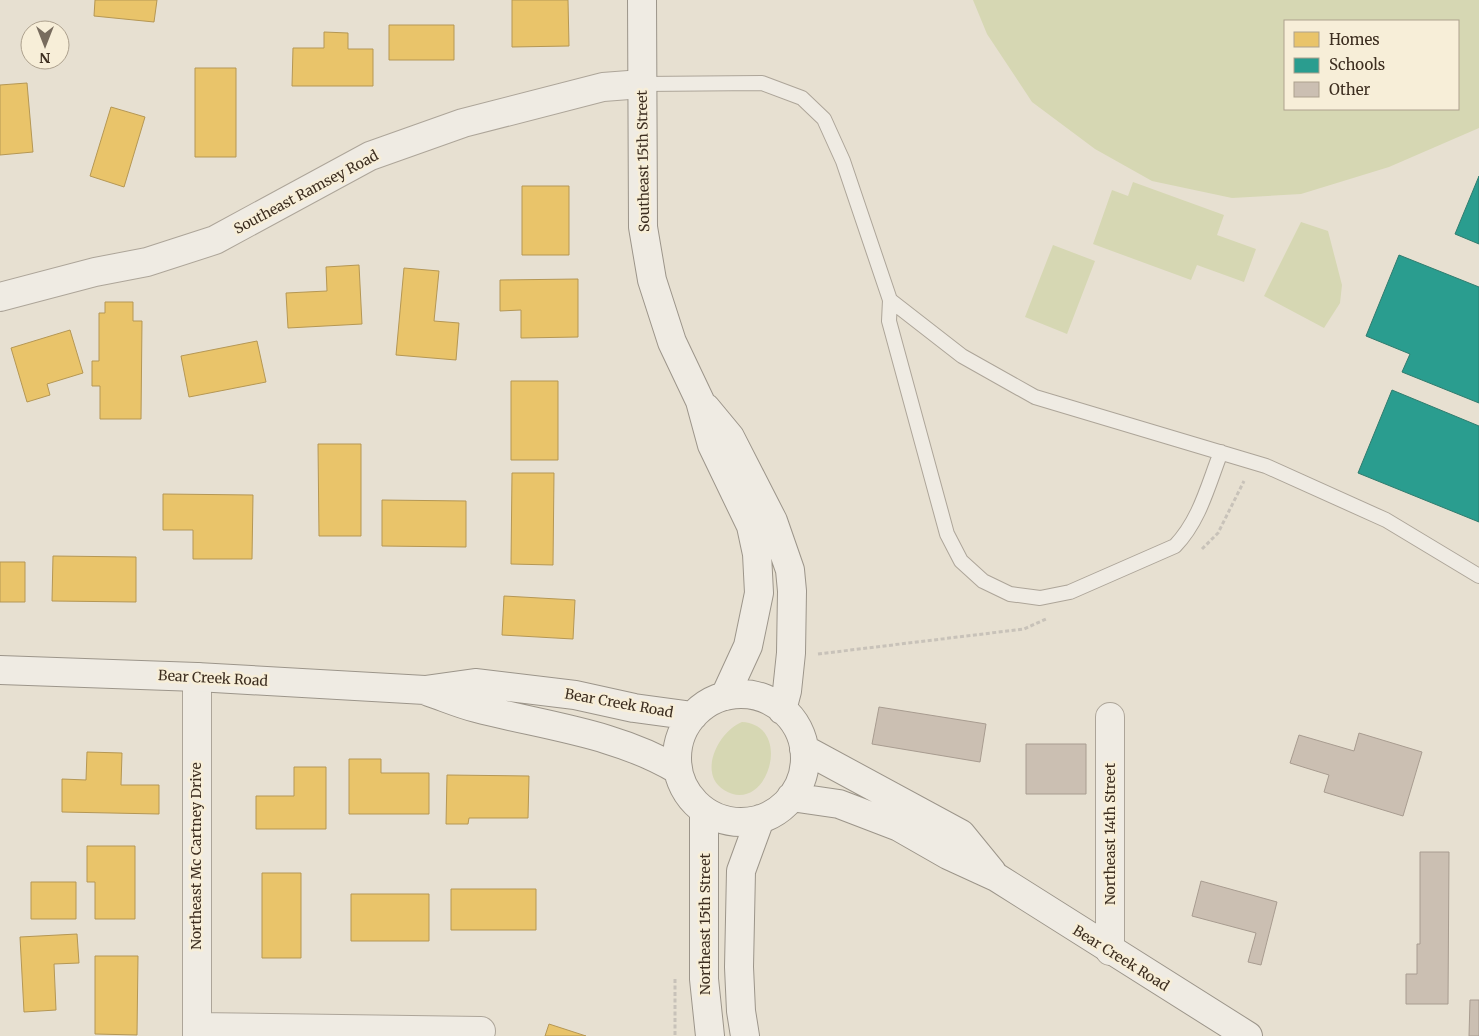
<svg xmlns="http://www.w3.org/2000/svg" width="1479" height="1036" viewBox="0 0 1479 1036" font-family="Merriweather,serif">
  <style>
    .green { fill: #d6d7b3; fill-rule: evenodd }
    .homes { fill: #e9c46a; stroke: #b59754 }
    .schools { fill: #2a9d8f; stroke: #307c6e }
    .building { fill: #cbbfb2; stroke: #a89c90 }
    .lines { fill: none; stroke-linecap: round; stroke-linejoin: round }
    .lane-casing { stroke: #ada599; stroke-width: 16 }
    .street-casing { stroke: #ada599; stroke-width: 30 }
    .secondary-casing { stroke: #9c958a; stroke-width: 30 }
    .path { stroke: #c8c2b9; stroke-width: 3; stroke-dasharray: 4 2.5; stroke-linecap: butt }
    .lane { stroke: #efebe3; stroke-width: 14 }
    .street { stroke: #efebe3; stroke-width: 28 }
    .secondary { stroke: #efebe3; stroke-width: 28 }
    .labels { text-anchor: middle; stroke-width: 5; stroke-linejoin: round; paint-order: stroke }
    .street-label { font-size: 14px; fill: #3d2e20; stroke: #f7eed8 }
  </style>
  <rect width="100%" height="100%" fill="#e7e0d1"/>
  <path class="green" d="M973 0H1479V128L1389 167 1301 194 1232 198 1152 181 1095 149 1032 102 987 34ZM1458 21V109H1285V21Z
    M1133 182 1224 215 1217 235 1256 249 1244 282 1197 265 1191 280 1093 244 1112 190 1128 196Z
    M1301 222 1328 231 1342 285 1340 303 1324 328 1264 296Z
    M1053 245 1095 261 1067 334 1025 317Z
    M742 722C795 725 767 817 724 790 697 773 719 731 742 722Z"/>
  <path class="homes" d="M95 0H157L154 22 94 16Z
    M512 0H568L569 46 512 47Z
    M389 25H454V60H389Z
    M324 32 348 33V49H373V86H292L293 48H324Z
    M195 68H236V157H195Z
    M27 83 33 152 0 155V85Z
    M111 107 145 117 124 187 90 176Z
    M522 186H569V255H522Z
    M359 265 362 324 288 328 286 293 327 291 326 267Z
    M404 268 439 271 434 321 459 323 456 360 396 355Z
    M578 279V337L521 338V310L500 311V280Z
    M105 302H133V321H142L141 419H100V386H92V361H99V313H105Z
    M70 330 83 373 47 384 50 395 27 402 11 348Z
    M257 341 266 382 189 397 181 356Z
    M511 381H558V460H511Z
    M318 444H361V536H319Z
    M512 473H554L553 565 511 564Z
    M163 494 253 495 252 559H193V530H163Z
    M382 500 466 501V547L382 546Z
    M53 556 136 557V602L52 601Z
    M0 562H25V602H0Z
    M504 596 575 600 573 639 502 635Z
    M87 752 122 753 121 785H159V814L62 812V779L86 780Z
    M349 759H381V773H429V814H349Z
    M294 767H326V829H256V796H294Z
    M447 775 529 776 528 818H469L468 824H446Z
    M87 846H135V919H95V882H87Z
    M262 873H301V958H262Z
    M31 882H76V919H31Z
    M451 889H536V930H451Z
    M351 894H429V941H351Z
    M77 934 79 963 54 964 56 1010 24 1012 20 937Z
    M95 956H138L137 1035 95 1034Z
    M549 1024 586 1036H545Z"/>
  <path class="schools" d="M1479 176V244L1455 234Z
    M1399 255 1479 287V403L1402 372 1410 354 1366 336Z
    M1392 390 1479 426V522L1358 473Z"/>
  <path class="building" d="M879 707 986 724 980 762 872 744Z
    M1359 733 1422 752 1403 816 1324 792 1329 775 1290 763 1299 735 1354 751Z
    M1026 744H1086V794H1026Z
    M1420 852H1449L1448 1004H1406V974H1417V944H1420Z
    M1201 881 1277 902 1261 965 1248 962 1256 933 1192 916Z
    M1470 1000H1479V1036H1469Z"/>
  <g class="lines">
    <g class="lane-casing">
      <path id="lane" d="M642 84 762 83 802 98 824 119 843 161 890 300 962 356 1035 397 1266 466 1386 520 1479 576
        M890 300 889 321 947 534 961 561 983 581 1010 594 1040 598 1070 592 1175 546C1200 520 1208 485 1221 452"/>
    </g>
    <g class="street-casing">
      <path id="street" d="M0 297 95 272 147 262 215 240 370 156 463 123 603 87 642 84
        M1110 717V951
        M197 1027 481 1031
        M197 1036V677"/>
    </g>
    <g class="secondary-casing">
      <path id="secondary" d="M642 0 643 227 652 280 672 342 700 401 712 445 751 526 757 554 759 593 748 646 725 696
        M706 408 730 437 773 521 790 570 792 591 791 653 787 691 782 710
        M0 670 197 677 425 690 475 683 575 695 634 708 693 716
        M429 692C444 697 460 704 476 708 545 726 616 733 678 770
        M677 758a64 64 0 1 1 128 0a64 64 0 1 1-128 0Z
        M804 749 961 834 992 872
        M791 797 839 804 899 827 948 855 996 877 1248 1036
        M704 812V979L710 1036
        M745 1036 741 1011 739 967 741 871 760 819"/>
    </g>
    <path class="path" d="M1202 549 1218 533 1244 481
      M818 654 1024 629 1046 619
      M675 979V1036"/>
    <use href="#lane" class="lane"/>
    <use href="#street" class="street"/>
    <use href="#secondary" class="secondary"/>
  </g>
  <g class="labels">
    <g class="street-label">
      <text transform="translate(643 161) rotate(-91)" y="5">Southeast 15th Street</text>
      <text transform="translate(306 192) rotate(-28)" y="5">Southeast Ramsey Road</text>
      <text transform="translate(213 678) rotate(3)" y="5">Bear Creek Road</text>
      <text transform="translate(619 703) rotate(10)" y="5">Bear Creek Road</text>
      <text transform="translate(1110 834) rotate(-90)" y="5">Northeast 14th Street</text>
      <text transform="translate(196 856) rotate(-90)" y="5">Northeast Mc Cartney Drive</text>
      <text transform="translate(705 924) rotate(-90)" y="5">Northeast 15th Street</text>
      <text transform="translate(1121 958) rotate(32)" y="5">Bear Creek Road</text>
    </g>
  </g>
  <rect x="1284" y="20" width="175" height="90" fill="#f7eed8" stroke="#ada18e"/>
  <rect x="1294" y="32" width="25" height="15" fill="#e9c46a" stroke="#ada18e"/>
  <text x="1329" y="45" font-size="15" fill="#3d2e20">Homes</text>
  <rect x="1294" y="58" width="25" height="15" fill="#2a9d8f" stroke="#ada18e"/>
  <text x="1329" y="70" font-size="15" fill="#3d2e20">Schools</text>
  <rect x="1294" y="82" width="25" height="15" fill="#cbbfb2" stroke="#ada18e"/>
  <text x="1329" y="95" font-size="15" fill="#3d2e20">Other</text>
  <g transform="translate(45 45) rotate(180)"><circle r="24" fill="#f7eed8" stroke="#ada18e"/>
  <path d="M0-4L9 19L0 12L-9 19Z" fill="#786c5e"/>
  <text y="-8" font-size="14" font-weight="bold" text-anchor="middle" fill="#3d2e20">N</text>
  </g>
</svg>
